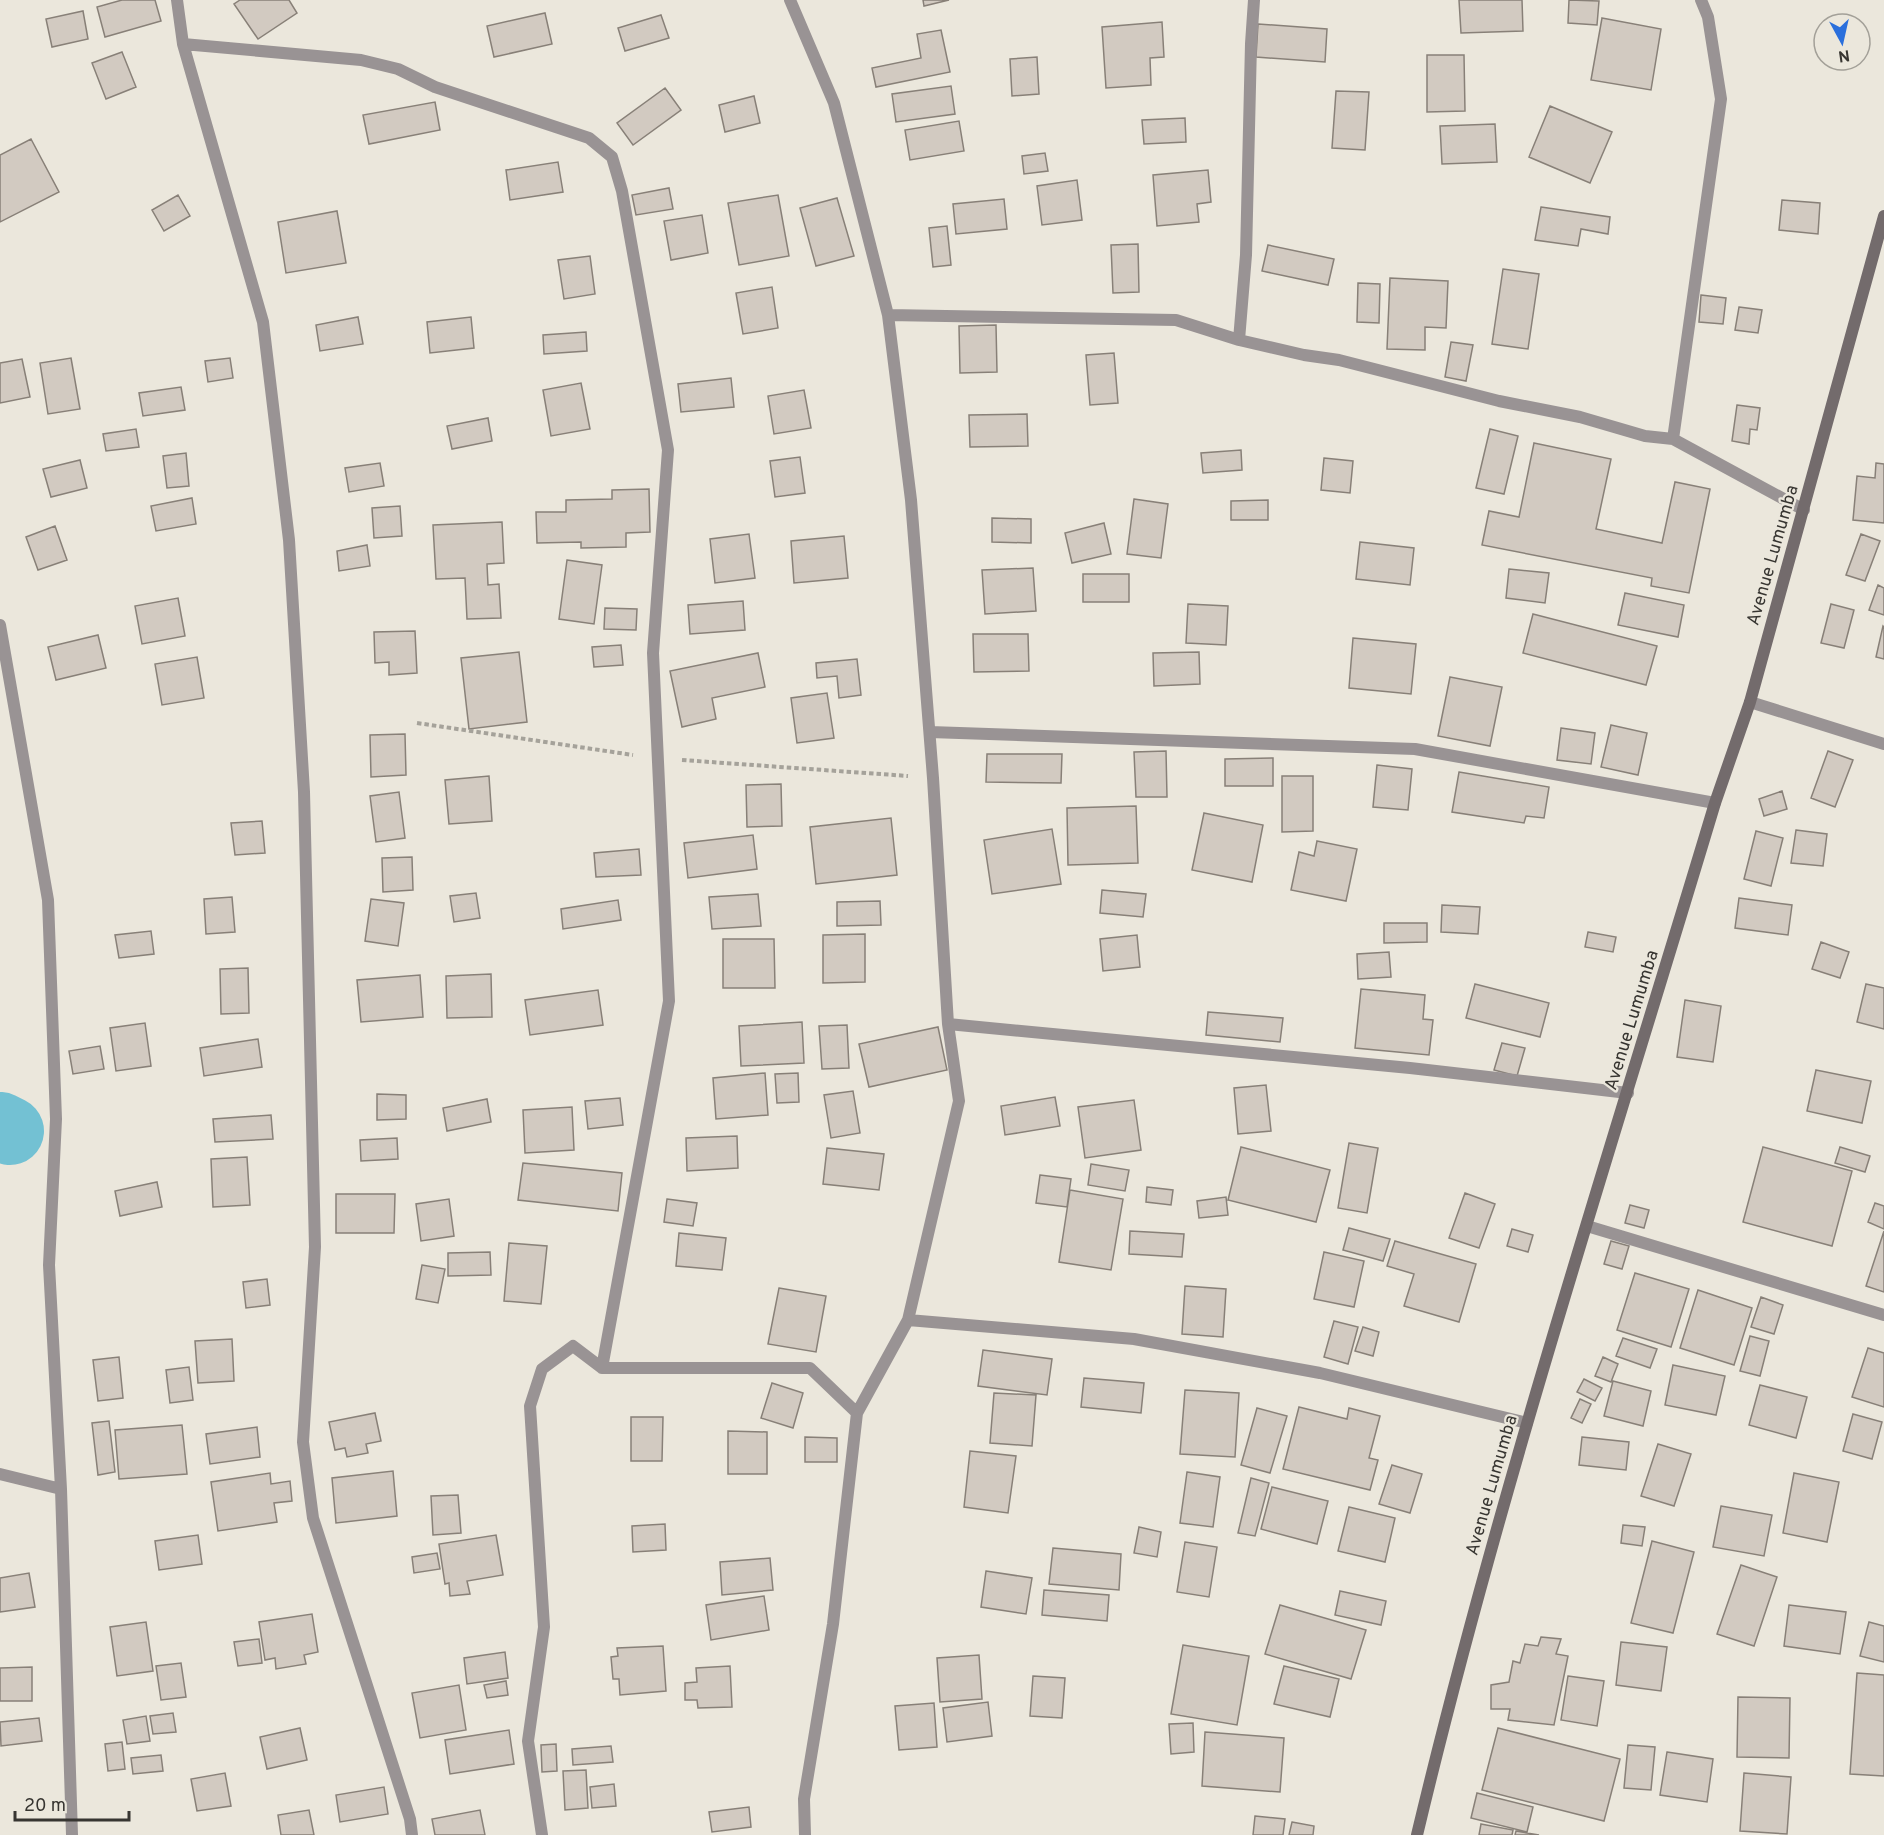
<svg xmlns="http://www.w3.org/2000/svg" width="1884" height="1835" viewBox="0 0 1884 1835" font-family="Overpass,sans-serif">
  <style>
    .lines { fill: none; stroke-linecap: round; stroke-linejoin: round }
    .river { stroke: #73c1d3; stroke-width: 68 }
    .building { fill: #d2cac1; stroke: #888078; stroke-width: 1.5 }
    .path { stroke: #a5a29a; stroke-width: 4; stroke-dasharray: 4.5 3; stroke-linecap: butt }
    .street { stroke: #999394; stroke-width: 12 }
    .secondary { stroke: #736b6c; stroke-width: 12 }
    .labels { text-anchor: middle; stroke-width: 4.5; stroke-linejoin: round; paint-order: stroke }
    .street-label { font-size: 18px; fill: #373531; stroke: #ebe7dc }
  </style>
  <rect width="100%" height="100%" fill="#ebe7dc"/>
  <g class="lines">
    <path class="river" d="M0 1126 10 1131"/>
  </g>
  <path class="building" d="M122 0H155L161 21 105 37 97 7Z
    M240 0H289L297 13 258 39 234 4Z
    M923 0H949L924 6Z
    M1459 0H1522L1523 31 1461 33Z
    M1569 0 1599 1 1597 25 1568 23Z
    M83 11 88 39 52 47 46 19Z
    M545 13 552 44 494 57 487 26Z
    M661 15 669 38 625 51 618 28Z
    M1602 18 1661 29 1651 90 1591 80Z
    M1162 22 1164 57 1150 58 1151 85 1106 88 1102 27Z
    M1258 24 1327 29 1325 62 1256 57Z
    M941 30 950 72 876 87 872 68 921 58 917 34Z
    M122 52 136 87 106 99 92 63Z
    M1427 55H1464L1465 111 1427 112Z
    M1037 57 1039 94 1012 96 1010 59Z
    M951 86 955 114 896 122 892 94Z
    M665 88 681 110 633 145 617 123Z
    M1336 91 1369 92 1365 150 1332 148Z
    M754 96 760 123 725 132 719 105Z
    M435 102 440 130 369 144 363 115Z
    M1550 106 1612 132 1590 183 1529 157Z
    M1185 118 1186 142 1144 144 1142 120Z
    M959 121 964 151 910 160 905 130Z
    M1495 124 1497 162 1442 164 1440 126Z
    M31 139 59 192 0 222V155Z
    M1045 153 1048 171 1024 174 1022 156Z
    M558 162 563 192 510 200 506 170Z
    M1208 170 1211 202 1197 204 1199 222 1157 226 1153 175Z
    M1077 180 1082 220 1042 225 1037 186Z
    M669 188 673 209 636 215 632 195Z
    M178 195 190 216 164 231 152 210Z
    M778 195 789 256 739 265 728 203Z
    M837 198 854 256 816 266 800 208Z
    M1004 199 1007 229 956 234 953 204Z
    M1782 200 1820 203 1818 234 1779 230Z
    M1541 207 1610 217 1608 234 1581 229 1578 246 1535 240Z
    M337 211 346 263 286 273 278 222Z
    M702 215 708 253 671 260 664 221Z
    M947 226 951 265 933 267 929 228Z
    M1138 244 1139 292 1113 293 1111 245Z
    M1268 245 1334 259 1328 285 1262 271Z
    M590 256 595 294 564 299 558 260Z
    M1503 269 1539 274 1528 349 1492 344Z
    M1390 278 1448 281 1446 328 1425 327V350L1387 349Z
    M1358 283 1380 284 1379 323 1357 322Z
    M772 287 778 328 743 334 736 293Z
    M1701 295 1726 298 1723 324 1699 322Z
    M1739 307 1762 310 1758 333 1735 330Z
    M358 317 363 344 320 351 316 325Z
    M471 317 474 348 430 353 427 322Z
    M996 325 997 372 960 373 959 326Z
    M586 332 587 351 544 354 543 335Z
    M1451 342 1473 345 1466 381 1445 377Z
    M1114 353 1118 403 1090 405 1086 355Z
    M71 358 80 409 48 414 40 363Z
    M230 358 233 378 208 382 205 361Z
    M22 359 30 397 0 403V363Z
    M731 378 734 407 681 412 678 384Z
    M581 383 590 429 551 436 543 390Z
    M181 387 185 410 143 416 139 393Z
    M804 390 811 428 774 434 768 396Z
    M1737 405 1760 408 1757 430 1750 429 1749 444 1732 441Z
    M1027 414 1028 446 970 447 969 415Z
    M488 418 492 441 452 449 447 426Z
    M136 429 139 447 106 451 103 434Z
    M1490 429 1518 436 1504 494 1476 488Z
    M1534 443 1611 459 1596 529 1662 543 1675 482 1710 489 1689 593 1651 586 1652 578 1482 545 1489 511 1519 517Z
    M1241 450 1242 470 1203 473 1201 453Z
    M186 453 189 486 167 488 163 456Z
    M800 457 805 493 775 497 770 461Z
    M1324 458 1353 461 1350 493 1321 490Z
    M80 460 87 488 51 497 43 469Z
    M380 463 384 486 349 492 345 468Z
    M1876 463 1884 464V523L1853 520 1857 476 1875 478Z
    M649 489 650 532 626 533V547L581 548V542L537 543 536 512H566V500L612 499V490Z
    M192 498 196 524 156 531 151 506Z
    M1134 499 1168 504 1161 558 1127 554Z
    M1268 500V520H1231V501Z
    M400 506 402 536 374 538 372 508Z
    M992 518 1031 519V543L992 542Z
    M502 522 504 563 487 564 488 585 499 584 501 618 467 619 465 578 436 579 433 525Z
    M1104 523 1111 554 1072 563 1065 533Z
    M55 526 67 560 38 570 26 537Z
    M749 534 755 578 715 583 710 539Z
    M1861 534 1880 541 1865 581 1846 575Z
    M844 536 848 578 794 583 791 541Z
    M1360 542 1414 548 1410 585 1356 579Z
    M367 545 370 566 339 571 337 551Z
    M567 560 602 565 594 624 559 619Z
    M1033 568 1036 611 985 614 982 570Z
    M1509 569 1549 573 1545 603 1506 598Z
    M1083 574H1129V602H1083Z
    M1878 585 1884 588V615L1869 610Z
    M1625 593 1684 605 1678 637 1618 625Z
    M178 598 185 636 142 644 135 606Z
    M743 601 745 630 690 634 688 605Z
    M1188 604 1228 606 1226 645 1186 643Z
    M1831 604 1854 610 1844 648 1821 643Z
    M605 608 637 609 636 630 604 629Z
    M1533 614 1657 646 1646 685 1523 653Z
    M1883 626 1884 627V659L1876 657Z
    M415 631 417 673 389 675V662L375 663 374 632Z
    M973 634H1028L1029 671 974 672Z
    M98 635 106 668 56 680 48 647Z
    M1353 638 1416 644 1411 694 1349 688Z
    M621 645 623 665 594 667 592 647Z
    M519 652 527 722 469 729 461 658Z
    M1199 652 1200 684 1154 686 1153 653Z
    M758 653 765 687 712 698 716 719 682 727 670 671Z
    M197 657 204 698 162 705 155 664Z
    M857 659 861 695 839 698 837 676 817 678 816 663Z
    M1450 677 1502 687 1490 746 1438 736Z
    M827 693 834 738 797 743 791 698Z
    M1611 725 1647 733 1638 775 1601 767Z
    M1561 728 1595 733 1591 764 1557 760Z
    M405 734 406 775 371 777 370 735Z
    M1166 751 1167 797H1136L1134 752Z
    M1828 751 1853 760 1835 807 1811 798Z
    M987 754H1062L1061 783 986 782Z
    M1273 758V786H1225V759Z
    M1377 765 1412 769 1408 810 1373 807Z
    M1459 772 1549 787 1544 818 1526 816 1524 823 1452 812Z
    M489 776 492 821 449 824 445 780Z
    M1282 776H1313V831L1282 832Z
    M781 784 782 826 747 827 746 785Z
    M1782 791 1787 809 1764 816 1759 799Z
    M399 792 405 838 376 842 370 796Z
    M1136 806 1138 863 1068 865 1067 808Z
    M1204 813 1263 825 1252 882 1192 870Z
    M891 818 897 875 816 884 810 827Z
    M262 821 265 853 235 855 231 823Z
    M1052 829 1061 884 992 894 984 840Z
    M1796 830 1827 834 1823 866 1791 863Z
    M1756 831 1783 838 1771 886 1744 879Z
    M753 835 757 869 688 878 684 843Z
    M1317 841 1357 849 1346 901 1291 890 1299 852 1314 856Z
    M639 849 641 875 596 877 594 853Z
    M412 857 413 890 383 892 382 858Z
    M1102 890 1146 894 1143 917 1100 913Z
    M476 893 480 918 454 922 450 896Z
    M758 894 761 926 712 929 709 897Z
    M232 897 235 932 206 934 204 899Z
    M1739 898 1792 905 1788 935 1735 928Z
    M371 899 404 903 398 946 365 941Z
    M618 900 621 920 563 929 561 909Z
    M880 901 881 925 837 926V902Z
    M1442 905 1480 907 1478 934 1441 932Z
    M1384 923H1427V942L1384 943Z
    M151 931 154 954 119 958 115 935Z
    M1588 932 1616 937 1613 952 1585 947Z
    M865 934V982L823 983V935Z
    M1137 935 1140 967 1103 971 1100 939Z
    M723 939H774L775 988H723Z
    M1821 942 1849 952 1840 978 1812 969Z
    M1389 952 1391 977 1358 979 1357 954Z
    M248 968 249 1013 221 1014 220 969Z
    M491 974 492 1017 447 1018 446 976Z
    M420 975 423 1017 361 1022 357 980Z
    M1475 984 1549 1003 1540 1037 1466 1018Z
    M1866 984 1884 988V1029L1857 1022Z
    M1361 989 1425 995 1423 1019 1433 1020 1429 1055 1355 1048Z
    M598 990 603 1025 530 1035 525 1000Z
    M1685 1000 1721 1006 1713 1062 1677 1057Z
    M1208 1012 1283 1018 1280 1042 1206 1035Z
    M802 1022 804 1063 741 1066 739 1026Z
    M145 1023 151 1066 116 1071 110 1028Z
    M847 1025 849 1068 822 1069 819 1026Z
    M938 1027 947 1070 869 1087 859 1044Z
    M258 1039 262 1067 204 1076 200 1048Z
    M1502 1043 1525 1048 1517 1076 1494 1070Z
    M100 1046 104 1069 73 1074 69 1051Z
    M1816 1070 1871 1081 1862 1123 1807 1111Z
    M765 1073 768 1115 716 1119 713 1078Z
    M798 1073 799 1102 777 1103 775 1074Z
    M1266 1085 1271 1131 1238 1134 1234 1088Z
    M853 1091 860 1133 831 1138 824 1095Z
    M377 1094 406 1095V1119L377 1120Z
    M1055 1097 1060 1126 1005 1135 1001 1106Z
    M620 1098 623 1125 588 1129 585 1101Z
    M487 1099 491 1122 447 1131 443 1108Z
    M1134 1100 1141 1150 1085 1158 1078 1107Z
    M572 1107 574 1150 525 1153 523 1110Z
    M271 1115 273 1139 215 1142 213 1119Z
    M737 1136 738 1168 687 1171 686 1138Z
    M397 1138 398 1159 361 1161 360 1140Z
    M1349 1143 1378 1148 1367 1213 1338 1208Z
    M1241 1147 1330 1170 1316 1222 1228 1200Z
    M1763 1147 1852 1171 1832 1246 1743 1222Z
    M1840 1147 1870 1156 1865 1172 1835 1163Z
    M827 1148 884 1154 879 1190 823 1184Z
    M247 1157 250 1205 213 1207 211 1159Z
    M523 1163 622 1173 618 1211 518 1200Z
    M1091 1164 1129 1170 1125 1191 1088 1185Z
    M1040 1175 1071 1179 1067 1207 1036 1203Z
    M157 1182 162 1207 120 1216 115 1191Z
    M1147 1187 1173 1190 1171 1205 1146 1202Z
    M1070 1190 1123 1199 1111 1270 1059 1262Z
    M1465 1193 1495 1204 1479 1248 1449 1238Z
    M336 1194H395L394 1233H336Z
    M1226 1197 1228 1215 1199 1218 1197 1201Z
    M449 1199 454 1236 421 1241 416 1204Z
    M667 1199 697 1203 693 1226 664 1222Z
    M1875 1203 1884 1206V1229L1868 1222Z
    M1630 1205 1649 1210 1644 1228 1625 1223Z
    M1349 1228 1390 1239 1383 1261 1343 1250Z
    M1512 1229 1533 1235 1528 1252 1507 1246Z
    M1130 1231 1184 1234 1182 1257 1129 1254Z
    M1884 1231V1292L1866 1286Z
    M679 1233 726 1238 722 1270 676 1266Z
    M1395 1241 1476 1264 1459 1322 1404 1306 1414 1274 1387 1266Z
    M1611 1241 1629 1246 1622 1269 1604 1264Z
    M509 1243 547 1246 541 1304 504 1301Z
    M490 1252 491 1275 448 1276V1253Z
    M1324 1252 1364 1261 1354 1307 1314 1299Z
    M422 1265 445 1269 438 1303 416 1299Z
    M1635 1273 1689 1289 1671 1347 1617 1330Z
    M267 1279 270 1305 246 1308 243 1282Z
    M1185 1286 1226 1289 1223 1337 1182 1334Z
    M779 1288 826 1296 816 1352 768 1344Z
    M1698 1290 1752 1308 1734 1365 1680 1348Z
    M1761 1297 1783 1305 1774 1334 1751 1327Z
    M1334 1321 1358 1327 1348 1364 1324 1357Z
    M1363 1327 1379 1332 1373 1356 1355 1351Z
    M1750 1336 1769 1341 1760 1376 1740 1371Z
    M1623 1338 1657 1349 1650 1368 1616 1356Z
    M232 1339 234 1381 198 1383 195 1341Z
    M1868 1348 1884 1353V1407L1852 1397Z
    M983 1350 1052 1359 1047 1395 978 1386Z
    M119 1357 123 1398 98 1401 93 1360Z
    M1603 1357 1618 1364 1611 1382 1595 1376Z
    M1673 1365 1725 1376 1716 1415 1665 1405Z
    M189 1367 193 1400 170 1403 166 1370Z
    M1084 1378 1144 1383 1141 1413 1081 1407Z
    M1584 1379 1602 1388 1595 1401 1577 1392Z
    M1613 1381 1651 1391 1643 1426 1604 1416Z
    M772 1383 803 1393 793 1428 761 1418Z
    M1760 1385 1807 1397 1796 1438 1749 1425Z
    M1185 1390 1239 1393 1235 1457 1180 1454Z
    M994 1393 1036 1395 1032 1446 990 1443Z
    M1580 1399 1591 1404 1582 1423 1571 1418Z
    M1299 1407 1347 1419 1349 1408 1380 1416 1369 1458 1378 1460 1370 1490 1283 1469Z
    M1257 1408 1287 1416 1270 1473 1241 1465Z
    M375 1413 381 1441 366 1444 368 1453 347 1457 345 1448 335 1450 329 1422Z
    M1853 1414 1882 1422 1872 1459 1843 1451Z
    M631 1417H663L662 1461H631Z
    M109 1421 115 1472 98 1475 92 1423Z
    M182 1425 187 1474 119 1479 115 1430Z
    M257 1427 260 1457 210 1464 206 1434Z
    M728 1431 767 1432V1474H728Z
    M805 1437 837 1438V1462H805Z
    M1582 1437 1629 1442 1626 1470 1579 1465Z
    M1658 1444 1691 1454 1674 1506 1641 1496Z
    M970 1451 1016 1456 1008 1513 964 1507Z
    M1392 1465 1422 1474 1410 1513 1379 1504Z
    M393 1471 397 1516 336 1523 332 1478Z
    M1187 1472 1220 1477 1213 1527 1180 1523Z
    M270 1473 271 1484 290 1481 292 1501 274 1503 277 1522 218 1531 211 1482Z
    M1794 1473 1839 1482 1827 1542 1783 1533Z
    M1251 1478 1269 1483 1255 1536 1238 1533Z
    M1272 1487 1328 1501 1317 1544 1261 1529Z
    M458 1495 461 1533 433 1535 431 1496Z
    M1721 1506 1772 1515 1764 1556 1713 1547Z
    M1349 1507 1395 1518 1385 1562 1338 1551Z
    M665 1524 666 1550 633 1552 632 1526Z
    M1623 1525 1645 1527 1642 1546 1621 1543Z
    M1139 1527 1161 1532 1157 1557 1134 1553Z
    M198 1535 202 1564 159 1570 155 1541Z
    M496 1535 503 1575 467 1581 470 1594 450 1596 449 1583 445 1584 439 1544Z
    M1652 1541 1694 1552 1673 1633 1631 1623Z
    M1185 1542 1217 1547 1209 1597 1177 1592Z
    M1053 1548 1121 1554 1119 1590 1049 1584Z
    M437 1553 440 1569 414 1573 412 1557Z
    M770 1558 773 1590 722 1595 720 1562Z
    M1741 1565 1777 1577 1754 1646 1717 1634Z
    M986 1571 1032 1578 1026 1614 981 1607Z
    M29 1573 35 1607 0 1612V1578Z
    M1044 1590 1109 1595 1107 1621 1042 1615Z
    M1340 1591 1386 1601 1381 1625 1335 1615Z
    M764 1596 769 1630 711 1640 706 1605Z
    M1280 1605 1366 1630 1351 1679 1265 1654Z
    M1789 1605 1846 1612 1840 1654 1784 1646Z
    M312 1614 318 1652 304 1655 306 1664 276 1669 275 1658 265 1660 259 1622Z
    M146 1622 153 1671 117 1676 110 1627Z
    M1869 1622 1884 1626V1662L1860 1656Z
    M1541 1637 1561 1639 1556 1654 1568 1656 1554 1725 1508 1720 1510 1709H1491V1685L1509 1682 1513 1661 1520 1663 1525 1644 1538 1646Z
    M259 1639 262 1663 238 1666 234 1642Z
    M1621 1642 1667 1647 1661 1691 1616 1685Z
    M1183 1645 1249 1656 1237 1725 1171 1714Z
    M663 1646 666 1691 620 1695 619 1679H613L611 1657 618 1656 617 1648Z
    M505 1652 508 1678 467 1684 464 1658Z
    M979 1655 982 1699 940 1702 937 1658Z
    M181 1663 186 1697 161 1700 156 1666Z
    M730 1666 732 1707 698 1708 697 1700H685V1683L697 1682 696 1668Z
    M1284 1666 1339 1679 1330 1717 1274 1704Z
    M32 1667V1701H0V1668Z
    M1857 1673 1884 1675V1776L1850 1774Z
    M1033 1676 1065 1678 1062 1718 1030 1716Z
    M1568 1676 1604 1681 1597 1726 1561 1720Z
    M506 1681 508 1695 487 1698 484 1685Z
    M459 1685 466 1730 420 1738 412 1693Z
    M1738 1697 1790 1698 1789 1758 1737 1757Z
    M988 1702 992 1736 947 1742 943 1708Z
    M934 1703 937 1747 899 1750 895 1706Z
    M173 1713 176 1732 153 1734 150 1716Z
    M146 1716 150 1741 127 1744 123 1720Z
    M39 1718 42 1741 1 1746 0 1722Z
    M1193 1723 1194 1752 1171 1754 1169 1724Z
    M300 1728 307 1760 267 1769 260 1737Z
    M1498 1728 1620 1759 1604 1821 1482 1790Z
    M509 1730 514 1764 450 1774 445 1740Z
    M1205 1732 1284 1738 1280 1792 1202 1786Z
    M122 1742 125 1769 108 1771 105 1744Z
    M556 1744 557 1771 542 1772 541 1745Z
    M1628 1745 1655 1747 1651 1790 1624 1788Z
    M611 1746 613 1762 573 1765 572 1749Z
    M1667 1752 1713 1759 1707 1802 1660 1795Z
    M161 1755 163 1771 133 1774 131 1758Z
    M586 1770 588 1808 565 1810 563 1771Z
    M225 1773 231 1806 197 1811 191 1779Z
    M1744 1773 1791 1777 1787 1834 1740 1831Z
    M614 1784 616 1806 592 1808 590 1787Z
    M384 1787 388 1814 340 1822 336 1795Z
    M1477 1793 1533 1807 1527 1832 1471 1818Z
    M749 1807 751 1827 712 1832 709 1812Z
    M309 1810 314 1835H281L278 1815Z
    M480 1810 485 1835H435L432 1819Z
    M1255 1816 1285 1819 1283 1835H1253Z
    M1292 1822 1314 1826 1313 1835H1289Z
    M1481 1824 1513 1830 1512 1835H1479Z
    M1516 1831 1539 1835H1515Z"/>
  <g class="lines">
    <path class="path" d="M417 723 633 755
      M682 760 908 776"/>
    <path class="street" d="M177 0 183 44 263 322 289 540 304 792 315 1247 303 1442 313 1518 410 1819 412 1835
      M790 0 834 103 888 315 911 500 933 778 948 1024 959 1101 908 1320 857 1413 833 1624 804 1799 805 1835
      M183 44 361 60 398 69 435 87 589 138 612 157 622 191 668 450 653 653 669 1001 602 1368
      M888 315 1176 320 1239 340 1304 355 1339 360 1499 401 1580 417 1645 436 1673 439 1804 510
      M1239 340 1246 255 1251 44 1254 0
      M1673 439 1721 99 1708 17 1701 0
      M0 625 48 900 56 1119 49 1265 61 1489 72 1835
      M1750 702 1884 744
      M930 732 1415 749 1715 803
      M948 1024 1410 1068 1628 1093
      M1587 1226 1884 1315
      M908 1320 1134 1339 1320 1373 1527 1423
      M0 1474 61 1489
      M542 1835 528 1741 544 1627 530 1406 542 1369 573 1346 602 1368H810L857 1413"/>
    <path class="secondary" d="M1417 1835C1500 1487 1612 1146 1715 803L1750 702 1884 216"/>
  </g>
  <g class="labels">
    <g class="street-label">
      <text transform="translate(1772 555) rotate(-74)" y="6">Avenue Lumumba</text>
      <text transform="translate(1631 1020) rotate(-73)" y="6">Avenue Lumumba</text>
      <text transform="translate(1491 1485) rotate(-74)" y="6">Avenue Lumumba</text>
    </g>
  </g>
  <g transform="translate(1842 42) rotate(172)"><circle r="28" fill="#ebe7dc" stroke="#a3a098" stroke-width="1.5"/>
  <path d="M0-4.5L10 22L0 15L-10 22Z" fill="#2a6fdc"/>
  <text y="-9" font-size="16" font-weight="bold" text-anchor="middle" fill="#373531">N</text>
  </g>
  <path d="M15 1811v9h114v-9" fill="none" stroke="#373531" stroke-width="3"/>
  <text x="24" y="1811" font-size="18" fill="#373531" stroke="#ebe7dc" stroke-width="4.5" paint-order="stroke">20 m</text>
</svg>
